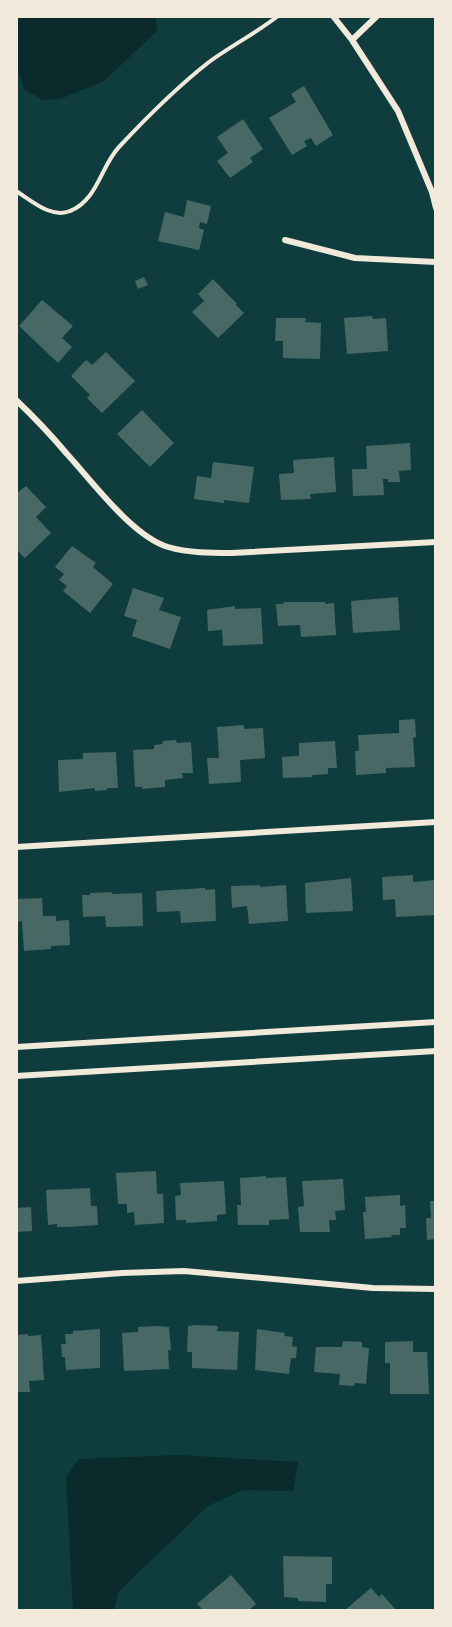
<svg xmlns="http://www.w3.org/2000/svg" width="452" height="1627" viewBox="0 0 452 1627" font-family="Barlow,sans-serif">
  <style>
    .water { fill: #0a2a2b }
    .building { fill: #486865 }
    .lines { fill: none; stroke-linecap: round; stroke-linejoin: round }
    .path { stroke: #f1e9da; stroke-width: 4 }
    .minor { stroke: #f1e9da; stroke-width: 6 }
  </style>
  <rect width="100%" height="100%" fill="#0f3d3e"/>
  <path class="water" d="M17 16 156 17 157 31 104 81 60 99 43 100 24 89 17 68Z
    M178 1455 298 1462 293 1491 243 1490 208 1506 118 1592 114 1610H73L66 1477 79 1459Z"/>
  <path class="building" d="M304 86 333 135 316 146 311 138 304 141 307 146 292 155 269 118 296 102 291 94Z
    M243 119 263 149 250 158 253 162 230 178 217 161 228 153 217 137Z
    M187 200 211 206 207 224 200 222 199 228 204 230 199 250 158 241 165 212 184 217Z
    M144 277 148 285 138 289 135 281Z
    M213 279 237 304 236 305 244 313 218 338 192 312 204 301 198 294Z
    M42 300 73 326 62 338 72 347 58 363 19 326Z
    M372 316 373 319 386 318 388 351 347 354 344 318Z
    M276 318H306L305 322 321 323 320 359 283 358V341H275Z
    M106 352 135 381 102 413 87 398 90 395 71 376 86 360 92 365Z
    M142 410 174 443 150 467 117 434Z
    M410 443 411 470 399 471 400 482H388V479H383L384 495 353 496 352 469H367L366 446Z
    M334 457 336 492 310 494 311 499 281 500 279 474 294 473 293 460Z
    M213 462 254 467 249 503 224 500V503L194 499 197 476 211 478Z
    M26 486 46 507 36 517 51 533 25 558 16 549V494Z
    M72 546 96 563 93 567 113 584 90 613 63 591 67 586 59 580 64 574 55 567Z
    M133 588 164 598 159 610 181 617 170 649 132 636 137 620 124 616Z
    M398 597 400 630 353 633 351 601Z
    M283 602H325V604L334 603 336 635 301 637 300 625 278 626 276 604H284Z
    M235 606V609L261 608 263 644 223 646 222 630 208 631 207 610Z
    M415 719 416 737 413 738 415 767 386 768V773L356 775 355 751H359L358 735 399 733V720Z
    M244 725V729L263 728 265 758 240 760 241 782 209 784 207 758H219L217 727Z
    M176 740 177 743 191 742 193 773H182L183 778 165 780V787L142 789V787H135L133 750 154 749V745L163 744 162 741Z
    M335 741 337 768H328V774L312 775V777L283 778 282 757 299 756V743Z
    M116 752 118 788H107V790L95 791V788L59 792 58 760 83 759V753Z
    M413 875V882L436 880V915L396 917 395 899 383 900 382 877Z
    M351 878 353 911 306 913 305 883Z
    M260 885V887L286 885 288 921 249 924 247 906 232 908 231 886Z
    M205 888V890L215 889 216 921 181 923 180 911 157 912 156 891Z
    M112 892V894L142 893 143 926 106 927 105 916 83 917 82 895H90V893Z
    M42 898 43 916H56V921L69 920 70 945 51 946V949L24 951 22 921 16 922V899Z
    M156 1171 157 1194H163L164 1223 135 1225 134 1212 127 1213V1204H118L116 1173Z
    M266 1176V1178L286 1177 289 1219 269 1220V1225H238L237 1205H241L240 1178Z
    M343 1179 345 1210 335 1211 336 1220H329L330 1232H300L298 1207 304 1206 302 1181Z
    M224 1181 226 1214 217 1215V1221L186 1223V1220H176L175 1196 181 1195 180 1183Z
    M90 1188 91 1206H97L98 1225 67 1227H57V1224L48 1225 46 1190Z
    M400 1195V1206L405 1205 406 1228H400V1235H391L392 1237 365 1239 363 1212H366L365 1197Z
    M430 1201H436V1239L427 1240 426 1218H431Z
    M31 1207 32 1231 16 1232V1208Z
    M196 1325 218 1326 217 1331 239 1332 237 1370 192 1368V1352H187L188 1326Z
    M158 1326 169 1327 171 1350H168L169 1369 124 1371 122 1333 138 1332V1327Z
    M100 1329V1368L66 1370 65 1357H62L61 1344H66L65 1334H73V1331Z
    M257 1329 285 1333 284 1336 293 1337 292 1346 297 1347 296 1358H291L289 1374 255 1370Z
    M28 1334V1336L41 1335 44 1380 29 1381 30 1392H18L16 1384V1335Z
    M343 1341 362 1342V1347L369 1348 366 1384 355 1383 354 1386 339 1385 340 1374 314 1372 316 1347H342Z
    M413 1341V1352H427L429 1394H390V1363H385V1342Z
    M283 1556 332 1557V1584H326V1602L298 1601V1598L284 1597Z
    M231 1575 256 1604 249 1610H203L197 1604Z
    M371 1588 379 1597 382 1594 396 1610H345Z"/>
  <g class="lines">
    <path class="path" d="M16 191C31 200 51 219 70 211 97 201 101 166 119 147 147 117 177 87 209 62 231 46 256 33 278 16"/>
    <path class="minor" d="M333 16 352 40 398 111 432 192 436 208
      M352 40 377 16
      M285 240 355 258 436 262
      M16 400C34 417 51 435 67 454 92 481 132 536 168 547 189 553 210 553 232 553L436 542
      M16 847 436 822
      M16 1047 436 1022
      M16 1076 436 1051
      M16 1281 122 1273 184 1271 373 1288 436 1289"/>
  </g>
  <rect width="452" height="1627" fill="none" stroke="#f1e9da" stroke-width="36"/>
</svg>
